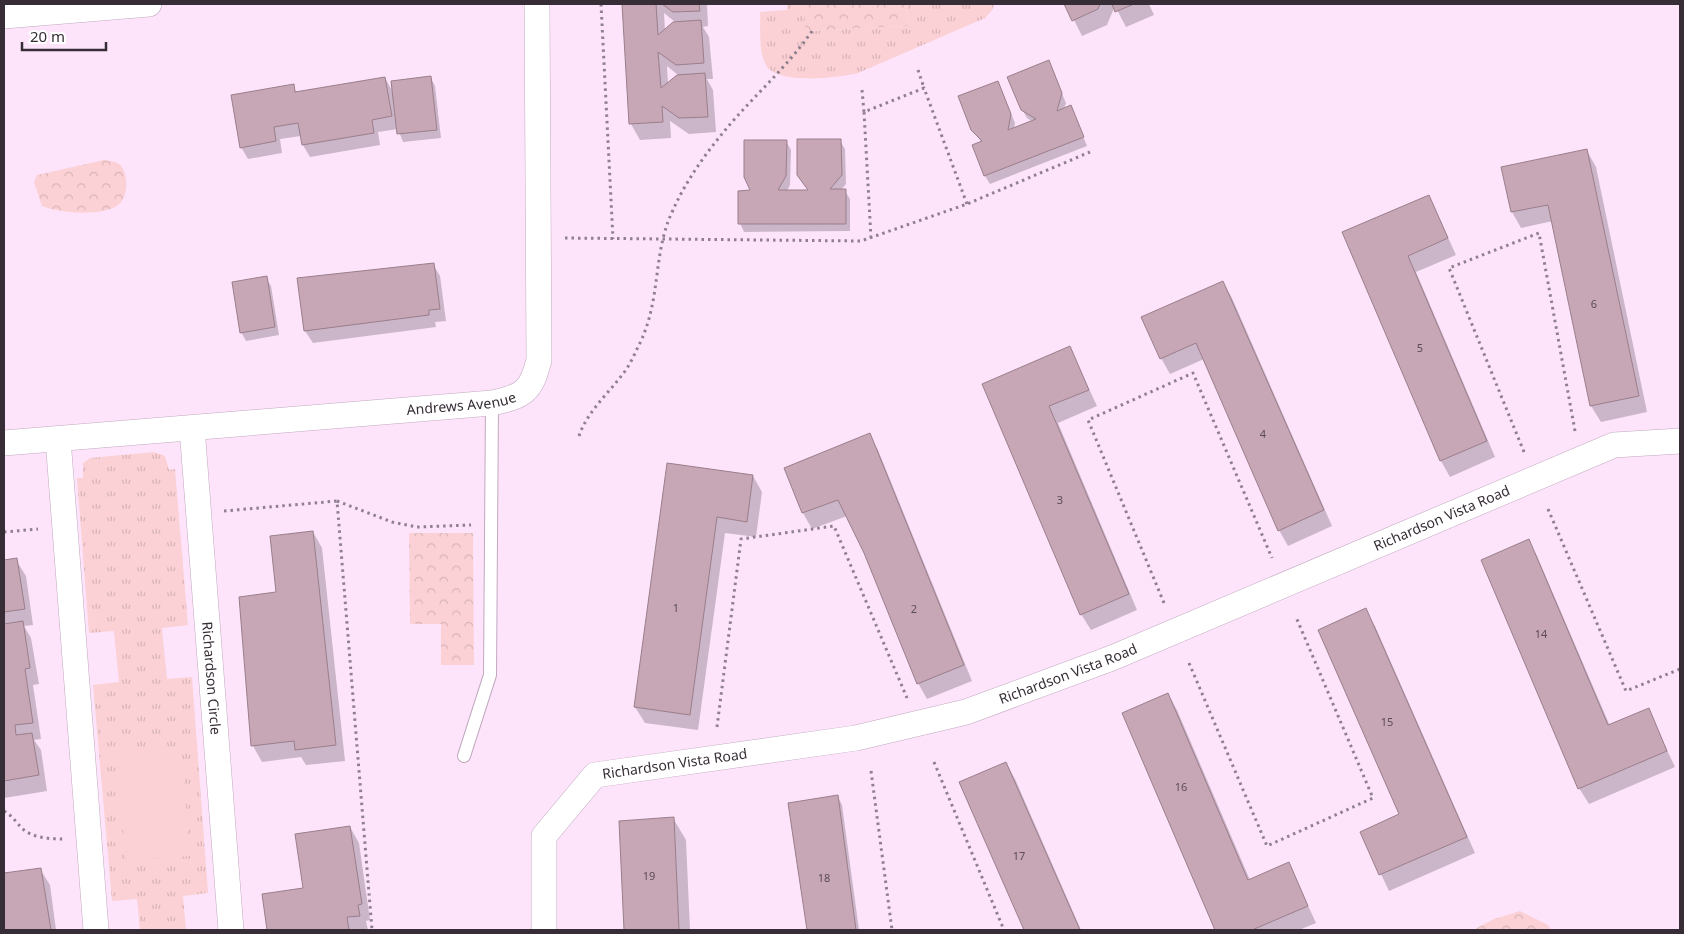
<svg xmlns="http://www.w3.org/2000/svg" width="1684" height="934" viewBox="0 0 1684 934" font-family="'Noto Sans',sans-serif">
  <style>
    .grass { fill: url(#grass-tufts) }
    .park { fill: url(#park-crowns) }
    .pitch { fill: #fbd1d5 }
    .shadow { fill: #0003; fill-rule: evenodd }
    .building { fill: #c7a7b5; stroke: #9b7e8b }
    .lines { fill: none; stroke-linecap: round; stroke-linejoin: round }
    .lane-casing { stroke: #c1a9bf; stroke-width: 14 }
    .street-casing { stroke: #c1a9bf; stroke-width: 26 }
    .path { stroke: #90808f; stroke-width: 3; stroke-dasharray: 2.5 4; stroke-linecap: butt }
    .lane { stroke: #fff; stroke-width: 12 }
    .street { stroke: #fff; stroke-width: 25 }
    .labels { text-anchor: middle; stroke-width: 4; stroke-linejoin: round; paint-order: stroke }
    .number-label { font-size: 11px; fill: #5b4c56 }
    .street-label { font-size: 14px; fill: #372d36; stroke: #fff }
  </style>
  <defs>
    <pattern id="grass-tufts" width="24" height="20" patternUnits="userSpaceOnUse" patternTransform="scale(1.25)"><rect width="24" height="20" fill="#fbd1d5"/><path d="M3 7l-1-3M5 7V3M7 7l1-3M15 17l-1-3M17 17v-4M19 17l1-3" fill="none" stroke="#d8b4b7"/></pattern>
    <pattern id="park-crowns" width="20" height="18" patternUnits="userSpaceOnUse" patternTransform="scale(1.25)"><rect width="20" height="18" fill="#fbd1d5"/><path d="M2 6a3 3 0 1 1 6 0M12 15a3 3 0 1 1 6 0" fill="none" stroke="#d8b4b7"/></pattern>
  </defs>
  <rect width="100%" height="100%" fill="#fde4fb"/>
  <path class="grass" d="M787 4H804L806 31 908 26 907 4H994L993 9 985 18 858 73C839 78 776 85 766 65 758 51 761 28 760 12L787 10Z
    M154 452 165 456 169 470 175 469 188 625 162 628 167 679 192 677 208 893 183 896 186 930H140L137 899 112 901 93 685 119 682 114 631 89 633 77 478H83V463L90 458Z"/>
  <path class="park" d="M804 4H907L908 26 805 31Z
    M104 160C110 161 117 161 121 166 129 176 128 198 118 205 103 217 59 213 42 206L34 182 37 175Z
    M409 533H473L474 665H441V624H410Z
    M1520 911 1548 925 1551 930H1473L1494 919Z"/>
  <path class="pitch" d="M181 747 190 856 126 861 116 753Z"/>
  <path class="shadow" d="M624 4H707L708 26 703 27 709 37 713 79H707L713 90 716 132 689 134 670 121 671 138 640 140 631 124ZM664 13 675 22 665 31ZM667 66 678 75 668 84Z
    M1066 4H1149L1154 15 1126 27 1115 6 1107 25 1082 36Z
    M1048 61 1066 103 1064 109 1071 107 1087 146 990 184 985 176 982 143 973 130 998 82 1015 123 1014 129 1033 122 1027 118 1022 109Z
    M385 78 394 94 431 78 435 86 441 138 403 142 398 129 378 132 380 145 310 157 303 145 301 136 280 139 282 153 248 159 241 147 293 86 297 93Z
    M786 141 791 150 790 185 787 191H809L798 175 840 141 845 149 846 184 840 191H845L850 199V231L744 232 740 223 752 191Z
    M1587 151 1596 167 1647 412 1601 422 1591 406 1553 221 1521 228 1512 212Z
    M1429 196 1456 255 1416 272 1495 457 1450 477 1441 461 1344 233Z
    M433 264 440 276 446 321 435 322 436 327 313 343 305 331Z
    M266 278 271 286 279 335 246 341 241 332Z
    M1223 282 1232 298 1332 526 1288 546 1279 530 1204 359 1170 374 1161 358Z
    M1070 348 1097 406 1058 423 1137 610 1091 630 1081 614 984 384Z
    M869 434 878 450 972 681 927 699 918 683 865 552 847 516 812 529 803 513Z
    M668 465 753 476 762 492 756 537 725 533 698 730 645 723 635 707Z
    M313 532 322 548 345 761 306 765 301 757 262 762 253 746 240 598 278 594Z
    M1528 540 1537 556 1610 726 1648 710 1675 767 1589 804 1579 788Z
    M16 560 26 576 33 625 24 626 31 638 39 684 33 685 41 739 34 740 41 750 47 791 4 798V562Z
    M1365 610 1375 626 1475 853 1389 891 1361 832 1401 815Z
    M1168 694 1177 710 1250 880 1289 864 1316 923 1299 930H1216L1124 713Z
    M1006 763 1015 779 1081 930H1025L961 783Z
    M838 797 842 805 859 930H808L789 804Z
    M673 818 686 840 690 930H625L621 822Z
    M350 827 359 843 370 920 366 921 368 930H269L263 895 305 889Z
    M40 869 50 885 56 930H4V875Z"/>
  <path class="building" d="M622 4H656L658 35 673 22 701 20 704 63 676 65 658 52 661 88 677 75 705 73 708 117 679 118 662 106 663 122 629 124Z
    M662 4H699L700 11 673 12Z
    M1064 4H1100L1098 9 1072 21Z
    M1112 4H1134L1115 12Z
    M1049 60 1062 93 1057 111 1071 105 1084 137 984 176 972 145 982 141 971 130 958 96 998 81 1011 114 1008 130 1036 119 1021 110 1007 77Z
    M431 76 437 130 397 134 391 81Z
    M385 77 392 116 372 120 374 133 302 145 298 123 274 127 276 141 240 148 231 95 294 84 295 92Z
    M797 139H841L842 175 830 189H846V224H738V191L750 190 744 177V140H787L786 176 778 190H808L797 175Z
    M1587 149 1639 396 1590 406 1548 205 1511 212 1501 167Z
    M1429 195 1448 238 1408 256 1487 441 1440 461 1342 232Z
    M434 263 440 309 429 310V315L304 331 297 278Z
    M267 276 275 327 240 333 232 282Z
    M1223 281 1324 510 1278 531 1196 343 1160 359 1141 317Z
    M1070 346 1089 390 1049 406 1129 594 1080 615 982 384Z
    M870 433 964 665 917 684 864 553 838 500 802 513 784 468Z
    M667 463 753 475 747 522 717 517 690 715 634 707Z
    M313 531 336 745 295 750 294 741 251 746 239 597 276 592 270 536Z
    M1529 539 1608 725 1649 708 1667 751 1578 789 1481 560Z
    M17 558 25 609 4 612V560Z
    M1366 608 1467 837 1379 875 1360 832 1399 814 1318 630Z
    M23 621 30 668 25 669 33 723 15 725 16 735 32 733 39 775 4 781V624Z
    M1168 693 1248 880 1289 862 1308 906 1252 930H1215L1122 713Z
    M1006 762 1080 930H1024L959 782Z
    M838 795 856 930H807L788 803Z
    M674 817 679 930H624L619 821Z
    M350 826 362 904 358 905 360 916 347 917 349 930H267L262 894 303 888 295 834Z
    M41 868 51 930H4V873Z"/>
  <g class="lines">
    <g class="lane-casing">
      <path id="lane" d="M464 756 490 675 492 403"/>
    </g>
    <g class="street-casing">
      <g id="street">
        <path d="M4 16 149 4"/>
        <path id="s1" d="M192 428 231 930"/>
        <path d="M58 439 96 930"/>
        <path id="s2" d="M4 443 492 403C524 396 531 392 539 360L537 4"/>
        <path id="s3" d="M544 930V836L595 775 856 738 966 712 1112 658 1614 445 1680 441"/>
      </g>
    </g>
    <path class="path" d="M601 4 613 239
      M918 70 924 88
      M862 90 864 112
      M565 238 861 241 967 204 1090 152
      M871 238 864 112 924 88 967 204
      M579 436C587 412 607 395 622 375 629 367 634 355 639 345 662 299 652 253 673 210 685 183 703 157 722 134 751 98 786 69 812 31
      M1524 452 1449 268 1539 233 1575 431
      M337 501 392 522 417 527 471 525
      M1548 509 1626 691 1680 669
      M224 511 337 501 372 930
      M4 532 38 529
      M1164 603 1088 420 1193 373 1272 558
      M1189 663 1267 846 1373 798 1296 617
      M717 727 741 539 834 526 907 698
      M934 762 1004 930
      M871 771 892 930
      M4 811C13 816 17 824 24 830 34 838 51 839 63 839"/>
    <use href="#lane" class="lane"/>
    <use href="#street" class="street"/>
  </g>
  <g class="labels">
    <g class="number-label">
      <text x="1594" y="308">6</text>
      <text x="1420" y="352">5</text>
      <text x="1263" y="438">4</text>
      <text x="1060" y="504">3</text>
      <text x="676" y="612">1</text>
      <text x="914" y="613">2</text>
      <text x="1541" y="638">14</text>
      <text x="1387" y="726">15</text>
      <text x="1181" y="791">16</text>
      <text x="1019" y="860">17</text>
      <text x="649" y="880">19</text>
      <text x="824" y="882">18</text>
    </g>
    <g class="street-label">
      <text dy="5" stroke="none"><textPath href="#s2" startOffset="459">Andrews Avenue</textPath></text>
      <text dy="5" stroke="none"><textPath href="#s3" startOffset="1064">Richardson Vista Road</textPath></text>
      <text dy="5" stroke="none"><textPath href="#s3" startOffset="659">Richardson Vista Road</textPath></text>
      <text dy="5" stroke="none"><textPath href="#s1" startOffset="251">Richardson Circle</textPath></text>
      <text dy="5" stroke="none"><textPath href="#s3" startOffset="254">Richardson Vista Road</textPath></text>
    </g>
  </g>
  <rect width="1684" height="934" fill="none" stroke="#372d36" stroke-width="10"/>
  <path d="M22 42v8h84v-8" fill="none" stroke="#372d36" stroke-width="2.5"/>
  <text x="30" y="42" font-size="15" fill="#372d36" stroke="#ffffff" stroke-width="4" paint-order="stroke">20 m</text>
</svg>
